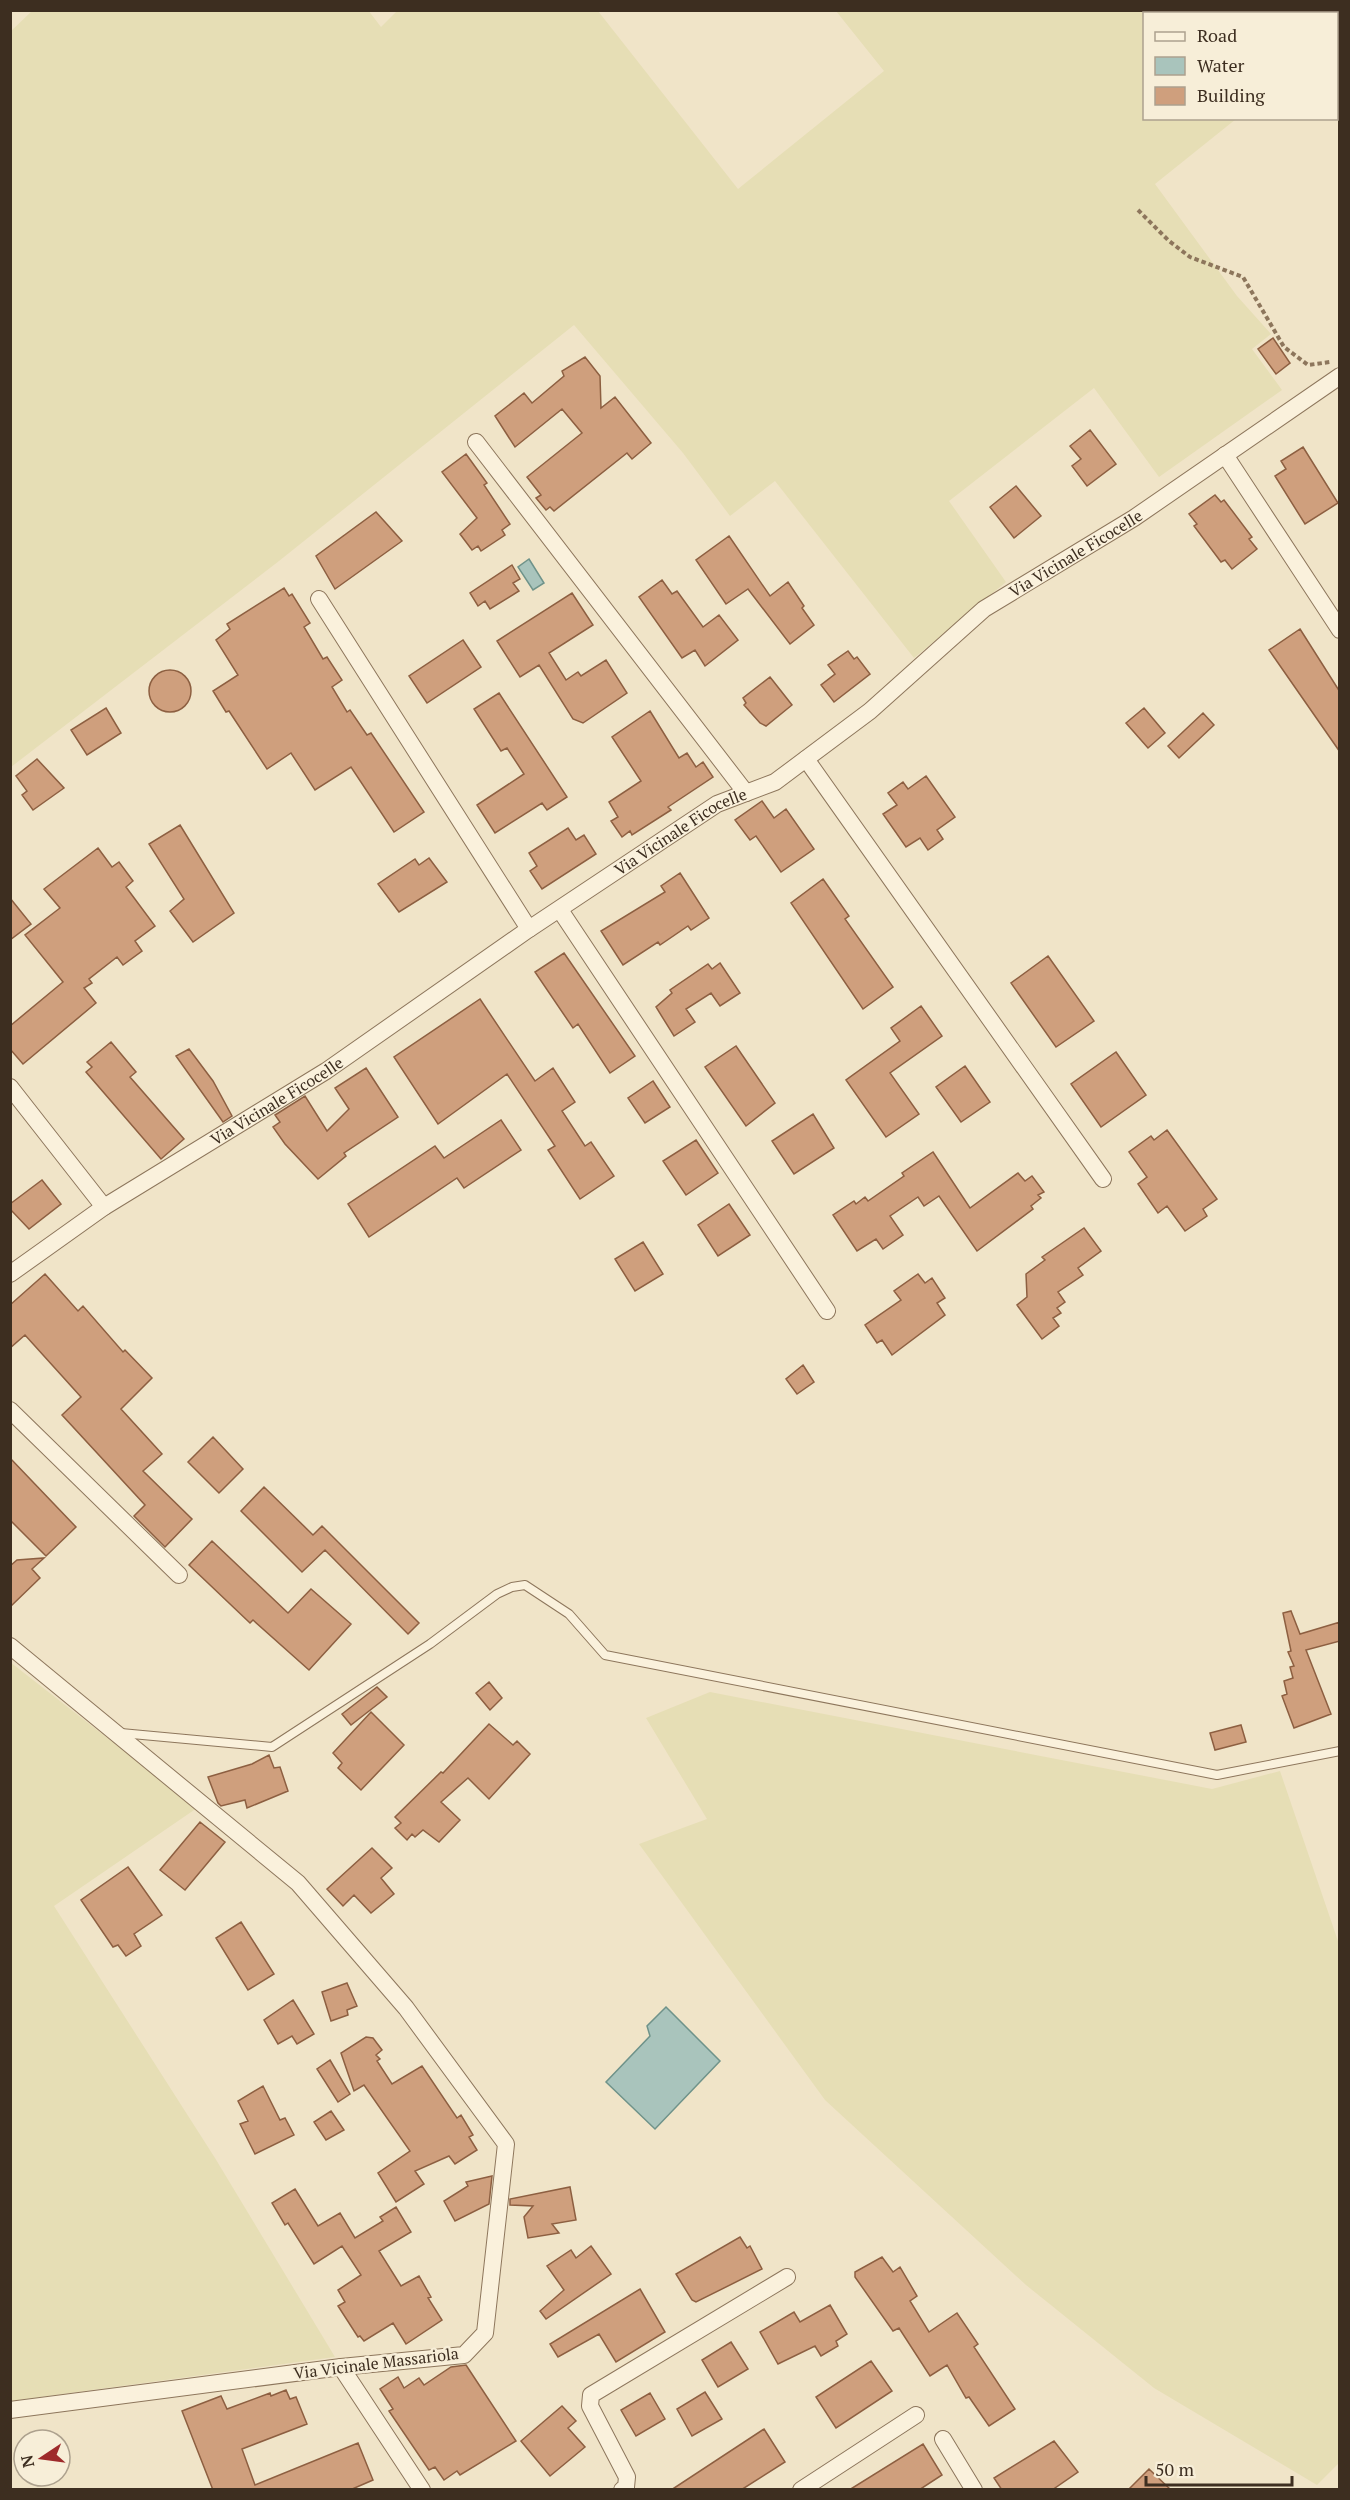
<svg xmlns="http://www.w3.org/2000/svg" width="1350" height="2500" viewBox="0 0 1350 2500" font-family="'PT Serif',serif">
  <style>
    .farmland { fill: #e6deb5 }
    .water { fill: #a9c4bc; stroke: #6f938a; stroke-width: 1.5 }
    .building { fill: #cf9f7d; stroke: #8d5f41; stroke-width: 1.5 }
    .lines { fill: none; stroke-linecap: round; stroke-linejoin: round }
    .service-casing { stroke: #8d765c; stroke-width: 10 }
    .minor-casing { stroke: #8d765c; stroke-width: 18 }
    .path { stroke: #8d765c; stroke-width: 4; stroke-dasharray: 4.5 3; stroke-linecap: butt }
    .service { stroke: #faf1dc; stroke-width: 8 }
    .minor { stroke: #faf1dc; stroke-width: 16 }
    .labels { text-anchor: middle; stroke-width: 5; stroke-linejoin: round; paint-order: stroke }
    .street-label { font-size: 16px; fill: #3d2e20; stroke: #f7eed8 }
  </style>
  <rect width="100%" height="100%" fill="#f0e4c8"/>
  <path class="farmland" d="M368 10 381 27 397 11H598L738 189 884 71 836 11H1339V36L1337 38 1336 14H1144V118L1236 119 1155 184 1237 296 1271 334 1252 349 1282 390 1159 477 1094 388 949 501 1006 582 914 658 775 481 730 516 683 453 574 325 279 561 11 767 10 32 32 11Z
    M10 1662 197 1808 54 1906 215 2158 335 2357 11 2401Z
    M710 1692 1212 1789 1280 1771 1340 1947V2462L1317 2485 1154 2388 1026 2285 825 2100 639 1844 707 1819 646 1718Z"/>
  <path class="water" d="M529 559 544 583 533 590 518 567Z
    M666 2007 720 2061 655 2129 606 2082 650 2036 647 2026Z"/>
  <path class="building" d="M1273 338 1290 363 1276 374 1258 349Z
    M585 357 600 376 601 408 615 397 651 443 632 459 627 453 554 511 550 507 546 510 536 498 541 495 527 477 582 433 562 409 515 447 495 416 524 393 532 403 564 376 562 371Z
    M1090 430 1116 464 1087 486 1072 466 1081 459 1070 446Z
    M1303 447 1338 503 1305 524 1275 476 1286 469 1281 461Z
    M466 454 487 483 484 485 510 524 502 530 505 535 481 551 478 546 472 550 460 534 477 518 442 472Z
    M1016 486 1041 516 1014 538 990 507Z
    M1215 495 1221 502 1224 500 1252 537 1249 539 1257 549 1232 569 1225 560 1221 562 1194 526 1197 524 1189 514Z
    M376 512 402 541 335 589 316 556Z
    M729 536 770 596 788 582 804 606 802 608 814 625 790 644 748 589 726 604 696 560Z
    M512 565 520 579 513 583 519 591 490 609 485 601 478 606 470 593Z
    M662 580 672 594 677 591 703 627 719 615 738 640 705 666 695 650 682 658 639 597Z
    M284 588 289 596 292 594 310 623 304 627 323 659 327 657 342 680 332 687 347 712 350 710 367 735 371 733 424 812 394 832 351 767 315 790 291 753 267 769 229 711 226 712 213 691 238 675 216 640 230 629 227 624Z
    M572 593 593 625 549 653 566 680 578 672 581 676 606 660 627 693 583 723 573 719 539 665 520 677 497 641Z
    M1300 629 1340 692V752L1269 650Z
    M463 640 481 667 427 703 409 676Z
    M848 651 854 659 857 657 870 674 834 702 821 685 835 674 828 665Z
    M149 691a21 21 0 1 1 42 0a21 21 0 1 1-42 0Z
    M770 677 792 705 766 726 760 723 744 705 746 703 743 698Z
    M499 693 567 797 547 810 542 803 495 833 477 805 524 774 507 748 501 751 474 709Z
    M106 708 121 733 87 755 71 730Z
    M1144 708 1165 733 1148 748 1126 723Z
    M650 711 679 758 687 753 696 767 703 762 713 777 668 807 671 810 632 835 630 831 622 837 611 821 618 817 609 802 641 781 612 737Z
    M1203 713 1214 725 1179 758 1168 746Z
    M37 759 64 788 33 810 22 795 27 791 16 776Z
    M926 776 955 817 937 830 943 839 928 850 920 838 906 847 883 814 897 805 888 793 903 782 908 789Z
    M762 801 774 818 786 809 814 849 781 872 756 836 750 840 735 820Z
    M180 825 234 913 193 942 170 911 184 899 149 844Z
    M568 828 576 840 584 835 596 854 542 889 530 871 537 866 529 853Z
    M98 848 112 867 119 862 133 881 126 887 155 926 135 941 142 951 123 965 117 957 89 979 92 983 84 988 96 1003 23 1064 10 1049V1026L63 982 25 935 60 908 44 889Z
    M429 858 447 882 399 912 378 884 415 859 419 865Z
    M680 873 709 918 691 930 688 926 660 945 658 942 623 965 601 931 665 892 661 886Z
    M823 879 849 916 845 919 893 987 863 1009 791 903Z
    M10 898 31 924 10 940Z
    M564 953 635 1056 610 1073 578 1024 573 1028 535 972Z
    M1048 956 1094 1021 1056 1047 1011 983Z
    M720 963 740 993 720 1006 711 993 686 1009 695 1022 674 1036 656 1007 672 993 670 990 708 964 712 969Z
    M480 999 535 1081 553 1068 575 1102 562 1111 585 1146 591 1142 614 1176 580 1199 548 1150 555 1146 507 1074 438 1124 394 1057Z
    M921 1006 942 1036 890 1073 919 1114 886 1137 846 1080 900 1041 891 1028Z
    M111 1042 136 1072 130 1077 184 1139 161 1159 86 1072 92 1067 87 1062Z
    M736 1046 775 1103 746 1126 705 1067Z
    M189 1049 213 1081 232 1116 223 1122 176 1056Z
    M1116 1052 1146 1095 1101 1127 1071 1084Z
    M965 1066 990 1102 961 1122 936 1087Z
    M366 1068 398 1117 344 1153 346 1156 318 1179 285 1144 273 1127 280 1122 275 1115 305 1096 327 1131 349 1109 335 1088Z
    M653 1081 670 1107 645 1123 628 1098Z
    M813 1114 834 1148 794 1174 772 1141Z
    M501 1120 521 1150 464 1188 457 1178 369 1237 348 1204 435 1146 444 1158Z
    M1167 1130 1217 1199 1203 1209 1207 1216 1185 1231 1167 1206 1158 1213 1138 1184 1147 1177 1129 1152 1151 1136 1154 1140Z
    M696 1140 718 1173 686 1195 663 1161Z
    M933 1152 970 1208 1018 1173 1025 1181 1032 1176 1044 1192 1038 1195 1041 1198 1031 1206 1033 1209 977 1251 939 1196 924 1206 918 1197 890 1216 903 1235 883 1249 876 1239 857 1251 833 1215 854 1201 856 1204 865 1197 868 1201 904 1176 902 1173Z
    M42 1180 61 1204 29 1229 10 1209V1204Z
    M729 1204 750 1235 718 1256 698 1225Z
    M1084 1228 1101 1251 1078 1268 1083 1275 1058 1292 1065 1302 1057 1308 1061 1313 1053 1318 1059 1326 1042 1339 1017 1305 1027 1297 1026 1274 1045 1260 1042 1257Z
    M643 1242 663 1274 635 1291 615 1259Z
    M45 1274 78 1311 83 1306 123 1352 125 1350 152 1378 121 1409 162 1454 143 1471 192 1519 165 1547 134 1516 145 1505 62 1415 81 1397 25 1335 10 1348V1305Z
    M918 1274 925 1283 932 1278 945 1298 937 1303 945 1315 892 1355 882 1340 877 1343 865 1325 901 1300 894 1291Z
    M803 1365 814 1382 797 1394 786 1379Z
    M213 1437 243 1469 219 1493 188 1462Z
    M10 1458 76 1527 46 1556 10 1520Z
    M264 1487 313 1535 322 1526 419 1623 408 1634 325 1550 302 1572 241 1511Z
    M212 1541 288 1613 311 1589 351 1624 309 1670 253 1620 250 1623 189 1565Z
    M44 1558 32 1569 40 1578 10 1607V1566L17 1560Z
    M1291 1611 1300 1634 1340 1622V1641L1306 1650 1331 1714 1294 1728 1282 1696 1287 1694 1284 1681 1293 1678 1290 1667 1294 1666 1288 1652 1291 1651 1283 1613Z
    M489 1682 502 1698 490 1710 476 1693Z
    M377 1687 387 1697 351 1725 342 1714Z
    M371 1712 404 1745 361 1790 338 1768 342 1763 333 1753Z
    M489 1724 513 1745 517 1741 530 1754 489 1799 468 1778 441 1802 460 1820 439 1842 423 1830 415 1837 412 1834 407 1840 395 1828 401 1823 395 1817 441 1772 443 1773Z
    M1241 1725 1246 1742 1215 1750 1210 1733Z
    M269 1755 274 1768 280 1767 288 1791 247 1808 245 1800 221 1806 218 1803 208 1777 252 1764Z
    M200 1822 225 1842 185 1890 160 1870Z
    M372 1848 392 1868 381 1878 394 1894 371 1913 354 1895 343 1906 327 1889Z
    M128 1867 162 1915 134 1934 141 1946 126 1956 118 1945 113 1947 81 1900Z
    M241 1922 274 1974 248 1990 216 1938Z
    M347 1983 357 2006 347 2010 348 2015 331 2021 322 1992Z
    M293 2000 314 2034 297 2044 292 2036 278 2044 264 2020Z
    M366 2037 373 2038 382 2050 376 2055 380 2059 377 2061 392 2084 422 2066 457 2118 461 2115 473 2135 469 2137 477 2150 455 2164 449 2156 415 2171 424 2184 396 2202 378 2173 410 2151 364 2085 354 2091 341 2053Z
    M330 2060 350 2094 338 2102 317 2069Z
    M263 2086 280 2120 285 2118 294 2135 255 2154 240 2124 248 2121 238 2101Z
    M331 2111 344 2130 326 2140 314 2122Z
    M492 2176 489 2204 455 2221 444 2201 468 2186 466 2182Z
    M570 2187 576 2220 552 2224 559 2233 528 2238 524 2217 533 2206 510 2205V2199Z
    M295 2189 318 2226 340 2213 355 2238 383 2221 380 2217 396 2207 411 2232 379 2251 401 2286 419 2276 431 2297 428 2298 442 2320 406 2344 393 2323 364 2341 360 2336 358 2337 338 2306 345 2302 338 2290 361 2275 342 2246 314 2264 288 2223 285 2225 272 2203Z
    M740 2237 747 2248 750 2246 762 2269 696 2302 692 2300 676 2274Z
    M591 2246 611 2274 546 2319 540 2311 564 2290 547 2266 571 2250 576 2258Z
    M882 2257 893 2272 900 2267 917 2296 910 2301 929 2332 957 2313 978 2344 974 2347 1015 2409 989 2426 969 2397 966 2398 947 2365 930 2376 899 2328 893 2331 855 2277V2272Z
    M640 2289 665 2332 616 2362 599 2334 558 2357 550 2344Z
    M830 2305 847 2334 836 2341 838 2346 821 2356 815 2346 778 2364 760 2332 794 2312 800 2322Z
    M731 2342 748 2369 718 2387 702 2360Z
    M871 2361 892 2391 836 2428 816 2397Z
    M466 2365 516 2441 460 2475 457 2471 444 2480 435 2467 429 2470 389 2411 393 2409 380 2389 398 2377 404 2388 419 2378 424 2385 451 2367Z
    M286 2390 290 2399 296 2397 307 2424 242 2449 255 2485 358 2443 373 2480 350 2490H213L182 2411 221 2396 227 2409 270 2393 271 2396Z
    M705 2392 722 2419 692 2436 677 2409Z
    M650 2393 665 2419 636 2436 621 2410Z
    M562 2406 576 2421 568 2428 585 2447 550 2476 521 2441Z
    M764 2429 785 2462 741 2490H671Z
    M1054 2441 1078 2472 1052 2490H1002L994 2478Z
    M923 2444 942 2475 919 2490H849Z
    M1149 2469 1171 2490H1128Z"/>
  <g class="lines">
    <g class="service-casing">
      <path id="service" d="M121 1733 272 1747 430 1644 497 1594 512 1587 525 1585 569 1614 605 1655 1217 1775 1340 1751"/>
    </g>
    <g class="minor-casing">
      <g id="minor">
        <path d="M476 442 746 793"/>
        <path d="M1225 455 1340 630"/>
        <path d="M319 599 529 929"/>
        <path d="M806 759 1103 1179"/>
        <path d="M560 910 827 1311"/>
        <path d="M10 1087 104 1207"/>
        <path id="s1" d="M10 1274 104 1207 326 1071 529 929 717 804 775 782 870 711 984 609 1134 518 1340 376"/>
        <path d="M10 1410 179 1575"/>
        <path d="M10 1646 298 1883 406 2008 506 2144 485 2333 464 2355 341 2367 10 2410"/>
        <path d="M341 2367 422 2490"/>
        <path d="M943 2439 974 2490"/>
        <path d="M622 2490 626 2487 627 2477 590 2406 591 2395 787 2277"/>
        <path d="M801 2490 916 2415"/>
      </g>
    </g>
    <path class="path" d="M1138 210 1169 241 1190 257 1243 277 1284 347 1308 365 1330 362"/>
    <use href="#service" class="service"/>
    <use href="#minor" class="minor"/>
  </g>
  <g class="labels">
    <g class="street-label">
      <text dy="6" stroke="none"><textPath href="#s1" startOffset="1290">Via Vicinale Ficocelle</textPath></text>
      <text dy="6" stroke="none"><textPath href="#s1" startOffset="804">Via Vicinale Ficocelle</textPath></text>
      <text dy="6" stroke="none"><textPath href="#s1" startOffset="318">Via Vicinale Ficocelle</textPath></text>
      <text transform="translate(376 2363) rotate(-7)" y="6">Via Vicinale Massariola</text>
    </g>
  </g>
  <rect width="1350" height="2500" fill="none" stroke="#3d2e20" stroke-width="24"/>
  <rect x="1143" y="12" width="195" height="108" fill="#f7eed8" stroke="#ada18e" stroke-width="1.5"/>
  <rect x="1155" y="32" width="30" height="9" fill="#faf1dc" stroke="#ada18e" stroke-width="1.5"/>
  <text x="1197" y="42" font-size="18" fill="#3d2e20">Road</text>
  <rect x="1155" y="57" width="30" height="18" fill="#a9c4bc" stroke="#ada18e" stroke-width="1.5"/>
  <text x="1197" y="72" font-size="18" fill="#3d2e20">Water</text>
  <rect x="1155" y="87" width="30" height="18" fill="#cf9f7d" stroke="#ada18e" stroke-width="1.5"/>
  <text x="1197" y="102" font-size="18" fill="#3d2e20">Building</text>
  <g transform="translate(42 2458) rotate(257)"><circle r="28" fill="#f7eed8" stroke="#ada18e" stroke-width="1.5"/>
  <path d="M0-4.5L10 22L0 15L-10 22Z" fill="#9e2a2b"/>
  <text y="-9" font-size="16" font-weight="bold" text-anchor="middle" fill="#3d2e20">N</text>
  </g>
  <path d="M1146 2476v9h146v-9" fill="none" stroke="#3d2e20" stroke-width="3"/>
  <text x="1155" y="2476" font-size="18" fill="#3d2e20" stroke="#f7eed8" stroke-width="4.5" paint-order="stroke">50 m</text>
</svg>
